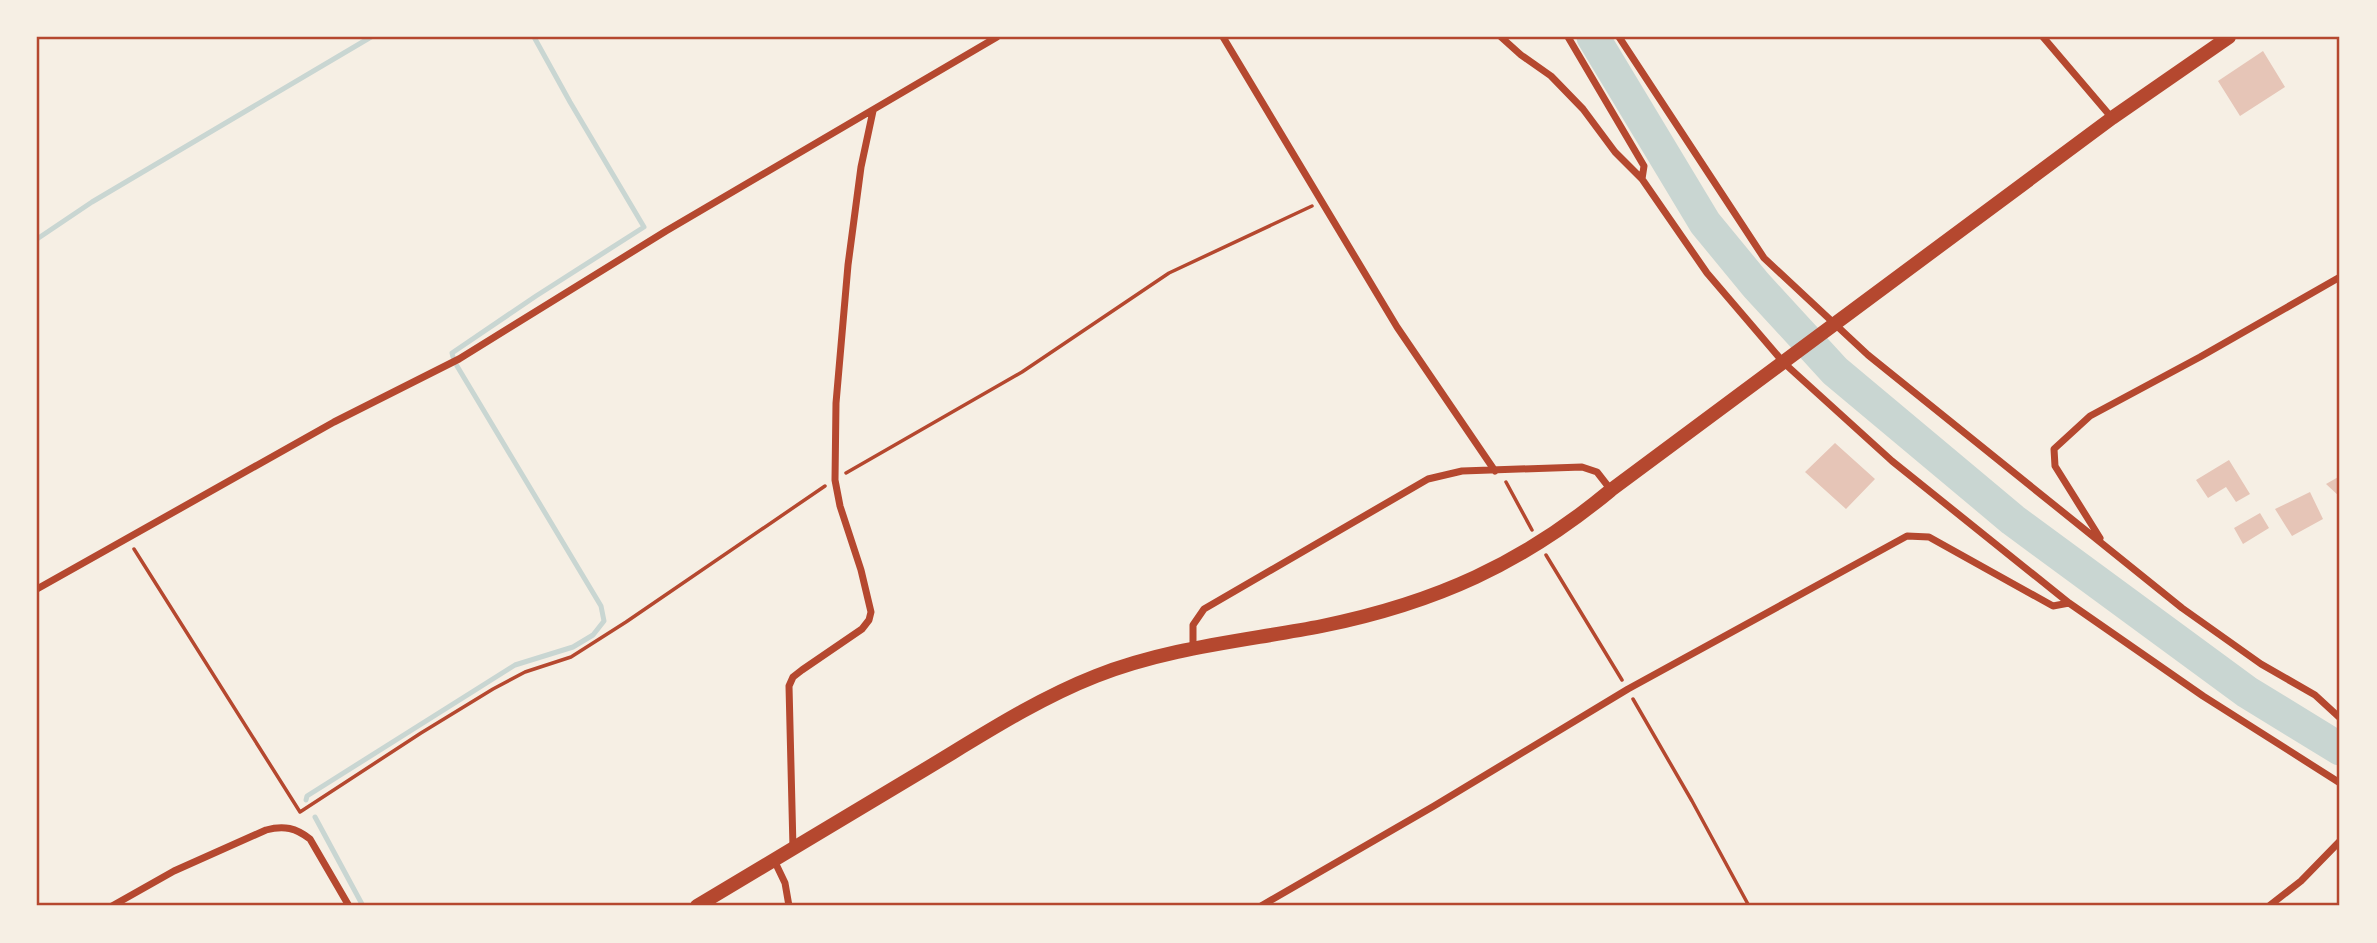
<svg xmlns="http://www.w3.org/2000/svg" width="2377" height="943" viewBox="0 0 2377 943" font-family="Karla,sans-serif">
  <style>
    .lines { fill: none; stroke-linecap: round; stroke-linejoin: round }
    .stream { stroke: #c9d6d2; stroke-width: 5 }
    .river { stroke: #c9d6d2; stroke-width: 33 }
    .building { fill: #e6c5b7 }
    .path { stroke: #b5482f; stroke-width: 3.5 }
    .minor { stroke: #b5482f; stroke-width: 7 }
    .secondary { stroke: #b5482f; stroke-width: 14 }
    .neatline { fill: none; stroke: #b5482f; stroke-width: 2.5 }
  </style>
  <rect width="100%" height="100%" fill="#f6efe4"/>
  <g class="lines">
    <path class="stream" d="M37 239 92 202 371 37
      M453 357 452 353 536 296 644 227 570 102 534 37
      M306 800 307 796 515 665 573 647 593 635 604 621 601 606 457 366
      M315 817 363 906"/>
    <path class="river" d="M1593 37 1705 223 1756 285 1835 371 2013 520 2247 692 2340 749"/>
  </g>
  <path class="building" d="M2263 51 2285 87 2240 116 2218 81Z
    M1835 443 1875 479 1846 509 1805 472Z
    M2229 460 2250 494 2236 502 2226 487 2208 498 2196 480Z
    M2340 476V497L2326 484Z
    M2310 492 2323 519 2292 536 2275 509Z
    M2260 513 2269 528 2243 544 2234 528Z"/>
  <g class="lines">
    <path class="path" d="M846 473 1022 372 1169 273 1312 206
      M1506 482 1532 530
      M134 549 300 812 421 733 493 689 525 672 571 657 626 622 825 486
      M1546 555 1622 680
      M1633 699 1692 801 1749 906"/>
    <path class="minor" d="M1223 37 1397 327 1495 471
      M1501 37 1521 55 1551 76 1583 109 1615 152 1642 179 1707 273 1784 363 1892 461 2069 603 2203 696 2340 783
      M1568 37 1644 166 1642 179
      M1619 37 1764 258 1868 355 2182 608 2261 664 2315 695 2340 718
      M2043 37 2112 118
      M2100 538 2055 466 2054 449 2090 416 2200 357 2340 277
      M37 589 334 422 459 359 666 231 997 37
      M1193 647V625L1204 609 1428 479 1462 471 1582 467 1597 472 1611 490
      M793 848 789 686 793 677 802 670 862 629 869 620 871 612 861 570 840 506 835 480 836 403 848 265 861 167 873 111
      M774 860 785 883 789 906
      M112 906 174 871 266 830C284 825 296 828 310 839L349 906
      M1261 906 1434 806 1628 689 1907 536 1929 537 2053 606 2069 603
      M2269 906 2301 881 2340 841"/>
    <path class="secondary" d="M697 906C773 861 848 815 924 770 979 737 1035 700 1096 676 1170 647 1245 641 1322 626 1435 603 1522 564 1611 490L2112 118 2229 37"/>
  </g>
  <rect width="2377" height="943" fill="none" stroke="#f6efe4" stroke-width="77"/>
  <rect x="38" y="38" width="2300" height="866" class="neatline"/>
</svg>
